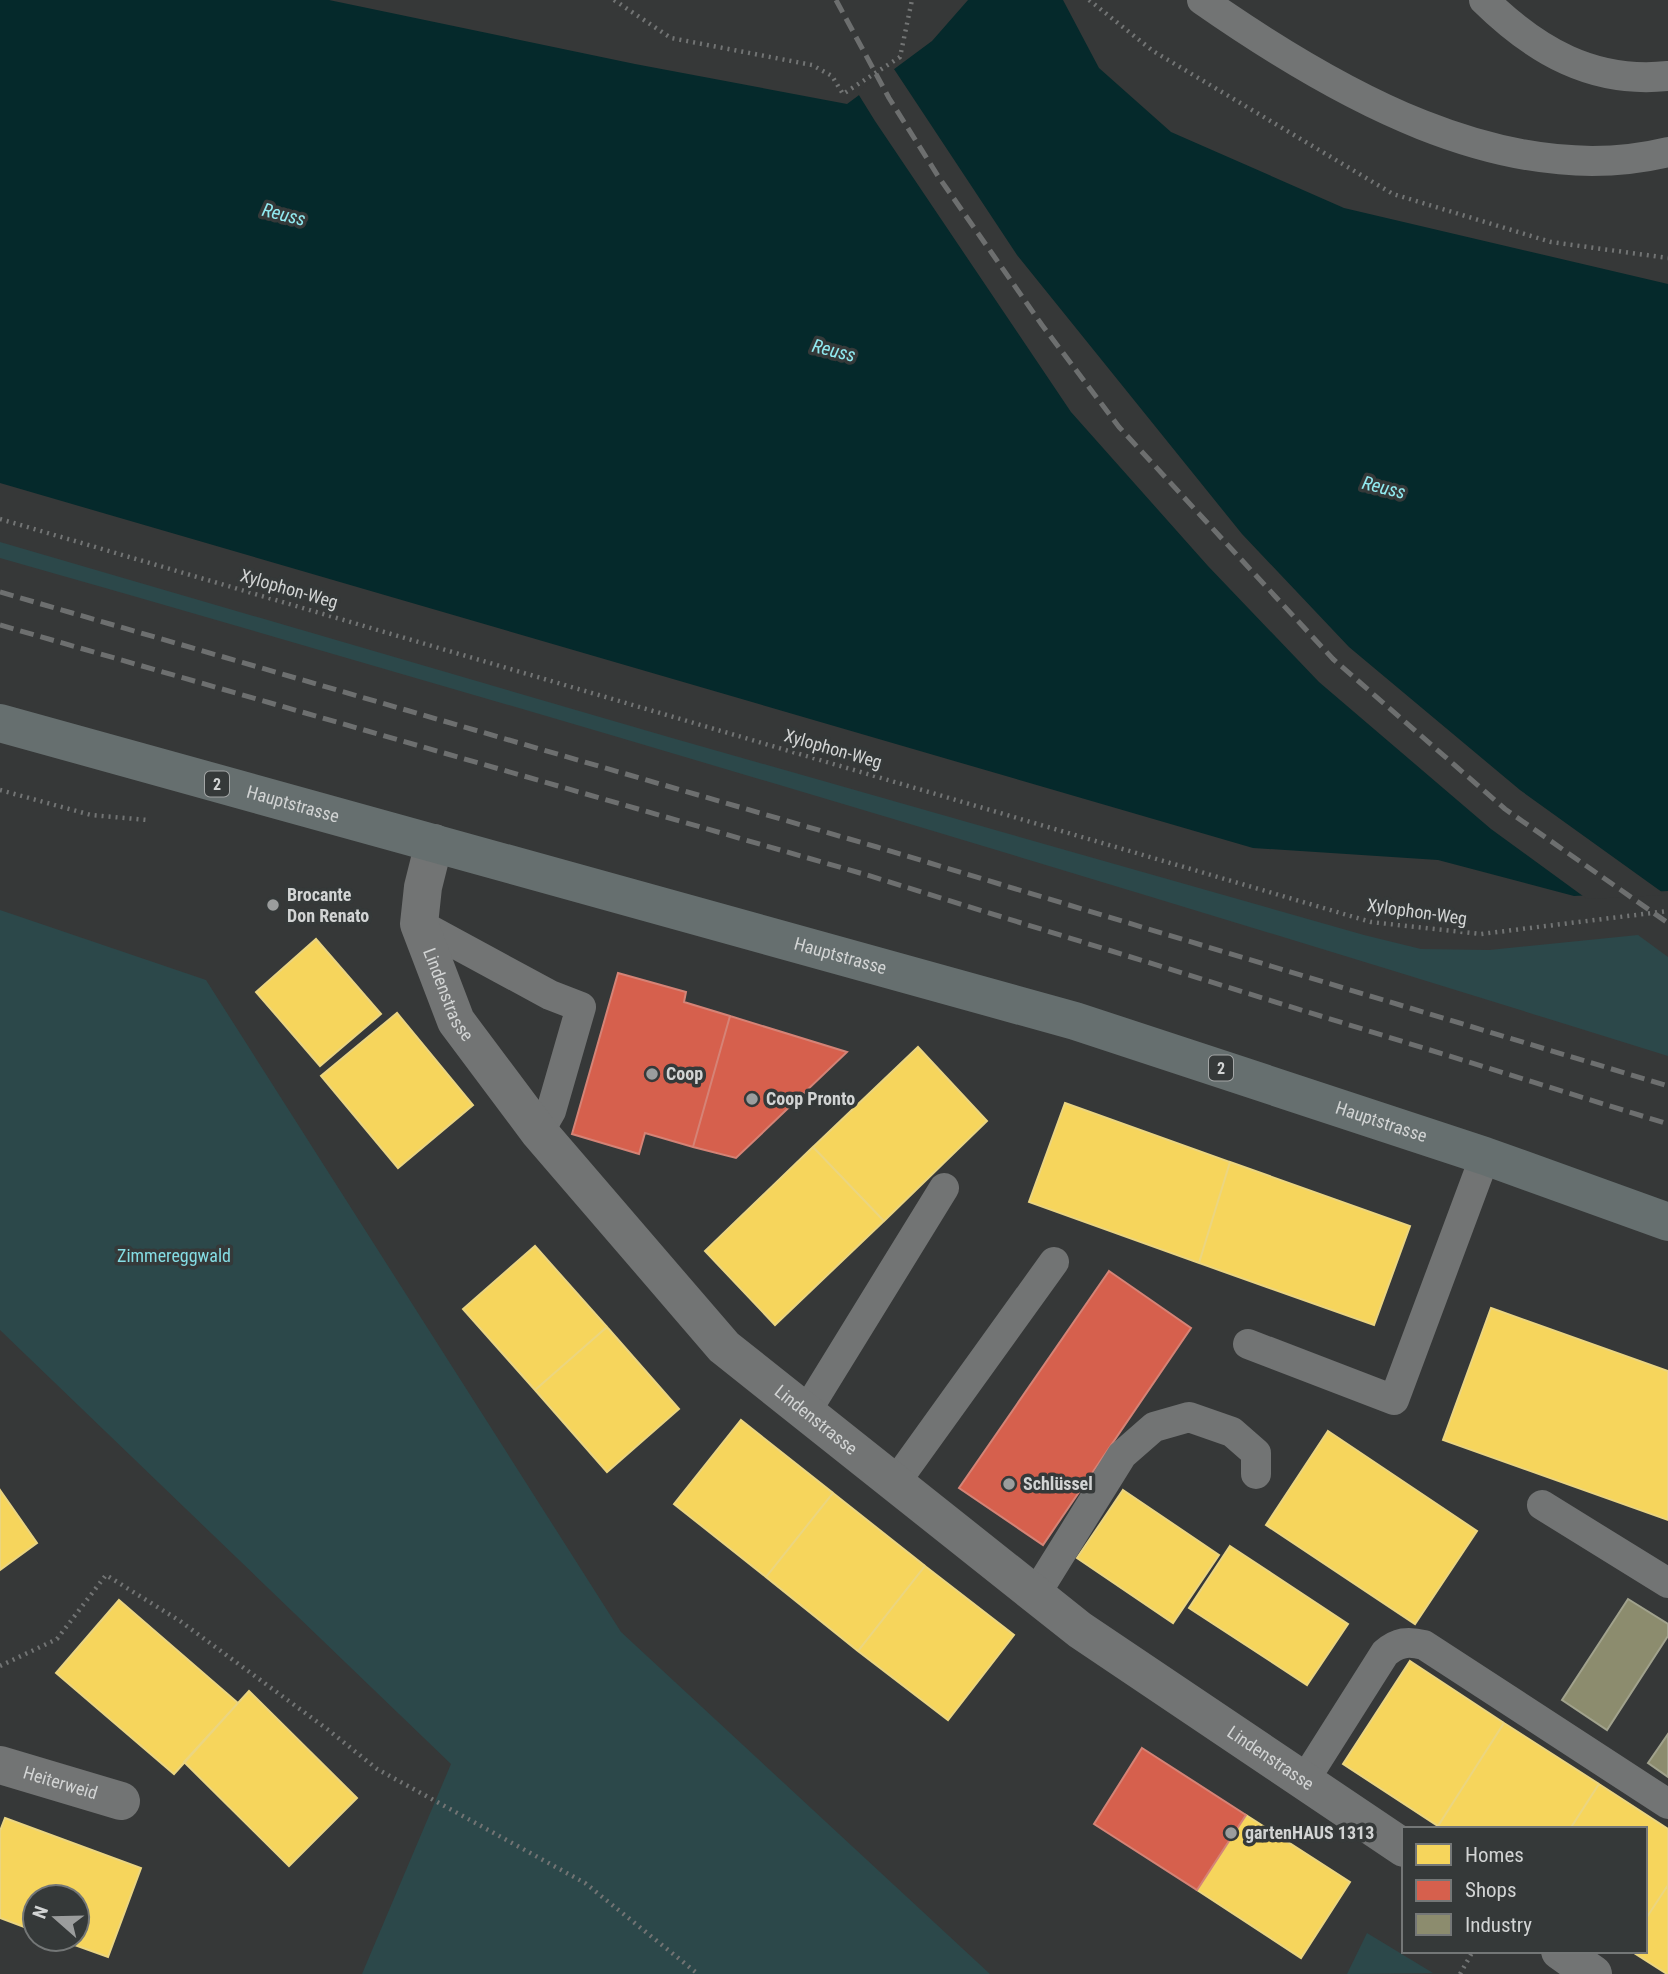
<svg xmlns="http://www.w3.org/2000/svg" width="1668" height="1974" viewBox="0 0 1668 1974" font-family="'Roboto Condensed',sans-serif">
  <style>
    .green { fill: #2c484a }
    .water { fill: #05292b }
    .pier { fill: #363838 }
    .homes { fill: #f6d55c; stroke: #ebd580; stroke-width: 2 }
    .shops { fill: #d6604d; stroke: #d58376; stroke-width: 2 }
    .industry { fill: #8c8c6e; stroke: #a1a28d; stroke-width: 2 }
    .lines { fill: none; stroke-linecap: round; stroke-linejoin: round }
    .path { stroke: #727474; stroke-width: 4.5; stroke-dasharray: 2 5; stroke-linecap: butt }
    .lane { stroke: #727474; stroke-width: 30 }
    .street { stroke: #727474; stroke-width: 38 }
    .primary { stroke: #666f6f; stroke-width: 38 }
    .rail { stroke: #6d6f6f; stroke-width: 5; stroke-dasharray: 14 7; stroke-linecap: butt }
    .poi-dot { fill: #9b9d9d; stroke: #353939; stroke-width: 2.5 }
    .labels { text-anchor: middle; stroke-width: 7; stroke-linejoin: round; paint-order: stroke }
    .shield { fill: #353939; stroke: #a3a6a6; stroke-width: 2 }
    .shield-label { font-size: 16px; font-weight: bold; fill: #d2d4d4 }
    .street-label { font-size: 18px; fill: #d2d4d4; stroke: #353939 }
    .poi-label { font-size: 18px; font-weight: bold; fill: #d2d4d4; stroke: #353939; text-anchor: start }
    .park-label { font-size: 18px; fill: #85dde4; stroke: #353939 }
    .water-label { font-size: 19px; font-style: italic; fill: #91eaf0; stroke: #353939 }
  </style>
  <rect width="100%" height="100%" fill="#363838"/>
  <path class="green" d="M0 542 672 738 1364 935 1421 949 1489 950 1638 935 1668 957V1056C1114 883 558 717 0 558Z
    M0 910 206 980 621 1632 990 1974H362L451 1764 0 1330Z
    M1367 1933 1433 1973 1347 1974Z"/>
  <path class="water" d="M0 0H329L635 64 847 104 932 41 968 0H1063L1099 68 1171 132 1344 208 1668 284V891L1574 896 1438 860 1253 848 0 483Z"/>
  <path class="pier" d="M892 66 1017 255 1242 534 1349 647 1520 790 1666 895 1587 899 1491 829 1319 682 1208 566 1071 412 875 121 857 92Z"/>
  <path class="homes" d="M316 939 381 1014 320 1066 256 992Z
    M397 1013 473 1105 398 1168 321 1076Z
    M918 1047 987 1121 884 1221 813 1147Z
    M1065 1103 1230 1162 1199 1263 1029 1202Z
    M813 1147 884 1221 775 1325 705 1251Z
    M1230 1162 1410 1226 1374 1325 1199 1263Z
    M535 1246 607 1327 535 1390 463 1309Z
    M1491 1308 1668 1371V1520L1443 1440Z
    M607 1327 679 1409 607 1472 535 1390Z
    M741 1420 833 1493 766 1577 674 1504Z
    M1328 1431 1477 1531 1415 1624 1266 1525Z
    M0 1490 37 1543 0 1570Z
    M1123 1490 1219 1555 1173 1623 1077 1558Z
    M833 1493 925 1566 858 1651 766 1577Z
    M1230 1546 1348 1624 1307 1685 1189 1608Z
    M925 1566 1014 1635 948 1720 858 1651Z
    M119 1600 238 1703 174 1774 56 1673Z
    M1410 1661 1504 1723 1438 1826 1343 1764Z
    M249 1691 357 1798 289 1866 184 1762Z
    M1504 1723 1599 1784 1570 1829H1442L1438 1826Z
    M1599 1784 1668 1829V1885L1645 1920V1829H1570Z
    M1246 1815 1350 1882 1301 1958 1197 1890Z
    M5 1818 141 1868 108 1957 58 1939H77V1897H35V1931L0 1918V1831Z
    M1668 1885V1974H1667L1631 1951H1645V1920Z"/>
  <path class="shops" d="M618 973 686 992 684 1002 730 1016 693 1147 645 1133 639 1154 572 1134Z
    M730 1016 847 1052 736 1158 693 1147Z
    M1109 1271 1191 1328 1043 1545 959 1488Z
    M1142 1748 1246 1815 1197 1890 1094 1824Z"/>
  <path class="industry" d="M1628 1599 1668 1624V1636L1607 1730 1562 1700Z
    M1668 1734V1777L1648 1763Z"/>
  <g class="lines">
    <path class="path" d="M614 0 671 38 812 65 832 76 843 94 900 57 912 0
      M1089 0 1153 51 1393 194 1551 242 1668 258
      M0 519 1371 922 1481 934 1668 911
      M0 790 91 815 147 820
      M0 1666 57 1639 106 1575 180 1621 327 1729 377 1769 585 1883 698 1974
      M1460 1974 1473 1951"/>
    <path class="lane" d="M1202 0C1331 90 1504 192 1668 152
      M1484 0C1536 51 1593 84 1668 76
      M419 924 550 995 581 1007 551 1111 539 1132
      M1248 1344 1394 1400 1485 1156
      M806 1412 944 1188
      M895 1483 1054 1262
      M1542 1505 1668 1583
      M1035 1595 1122 1455 1154 1427 1189 1417 1232 1432 1256 1453V1474
      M1304 1781 1385 1653C1398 1642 1408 1641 1424 1645L1668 1804"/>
    <g class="street">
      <path id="s1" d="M434 843 423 887 419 924 456 1021 539 1132 724 1347 1080 1630 1404 1848"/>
      <path id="s2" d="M0 1765 121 1801"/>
      <path d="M1560 1951 1593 1974"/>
    </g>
    <path class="primary" id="s3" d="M0 723 1075 1021 1485 1156 1668 1222"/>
    <path class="rail" d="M836 0 889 98 938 176 1042 325 1119 427 1333 659 1505 809 1668 923
      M0 592 877 847 1668 1086
      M0 625 867 875 1668 1124"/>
  </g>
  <g class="poi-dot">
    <circle cx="273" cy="905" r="7"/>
    <circle cx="652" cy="1074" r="7"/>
    <circle cx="752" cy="1099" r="7"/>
    <circle cx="1009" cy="1484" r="7"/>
    <circle cx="1231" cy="1833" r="7"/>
  </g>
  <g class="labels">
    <g class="shield">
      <rect x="205" y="771.5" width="24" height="25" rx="5"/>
      <rect x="1209" y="1055.5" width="24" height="25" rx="5"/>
    </g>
    <g class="shield-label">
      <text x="217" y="790">2</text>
      <text x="1221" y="1074">2</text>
    </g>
    <g class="street-label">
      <text transform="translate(289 589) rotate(16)" y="6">Xylophon-Weg</text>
      <text transform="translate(833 749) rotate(16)" y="6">Xylophon-Weg</text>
      <text dy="6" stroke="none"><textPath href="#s3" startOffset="304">Hauptstrasse</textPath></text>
      <text transform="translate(1417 912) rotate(8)" y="6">Xylophon-Weg</text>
      <text dy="6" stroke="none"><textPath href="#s3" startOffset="872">Hauptstrasse</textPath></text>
      <text dy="6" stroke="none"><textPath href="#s1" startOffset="159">Lindenstrasse</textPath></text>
      <text dy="6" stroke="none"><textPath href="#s3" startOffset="1438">Hauptstrasse</textPath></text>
      <text dy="6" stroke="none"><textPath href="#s1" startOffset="726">Lindenstrasse</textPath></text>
      <text dy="6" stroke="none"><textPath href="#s1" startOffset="1293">Lindenstrasse</textPath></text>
      <text dy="6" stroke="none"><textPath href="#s2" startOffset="63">Heiterweid</textPath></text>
    </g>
    <g class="poi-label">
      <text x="287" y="901">Brocante<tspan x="287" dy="21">Don Renato</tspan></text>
      <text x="666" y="1080">Coop</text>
      <text x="766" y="1105">Coop Pronto</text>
      <text x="1023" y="1490">Schlüssel</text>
      <text x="1245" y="1839">gartenHAUS 1313</text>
    </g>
    <g class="park-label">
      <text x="174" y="1262">Zimmereggwald</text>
    </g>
    <g class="water-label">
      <text transform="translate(284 214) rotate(14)" y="7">Reuss</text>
      <text transform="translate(834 350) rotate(14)" y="7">Reuss</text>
      <text transform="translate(1384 487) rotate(14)" y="7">Reuss</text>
    </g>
  </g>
  <rect x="1402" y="1827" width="245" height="126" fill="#353939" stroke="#747777" stroke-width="2"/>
  <rect x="1416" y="1844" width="35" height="21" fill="#f6d55c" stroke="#747777" stroke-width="2"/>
  <text x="1465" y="1862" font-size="21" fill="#d2d4d4">Homes</text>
  <rect x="1416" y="1880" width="35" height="21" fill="#d6604d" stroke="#747777" stroke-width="2"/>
  <text x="1465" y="1897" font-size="21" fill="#d2d4d4">Shops</text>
  <rect x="1416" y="1914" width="35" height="21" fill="#8c8c6e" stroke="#747777" stroke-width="2"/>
  <text x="1465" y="1932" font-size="21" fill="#d2d4d4">Industry</text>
  <g transform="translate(56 1918) rotate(290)"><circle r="33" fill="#353939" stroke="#747777" stroke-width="2"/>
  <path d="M0-5L12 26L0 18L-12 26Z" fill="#9b9d9d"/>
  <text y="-10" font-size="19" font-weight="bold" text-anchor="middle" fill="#d2d4d4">N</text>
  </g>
</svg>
